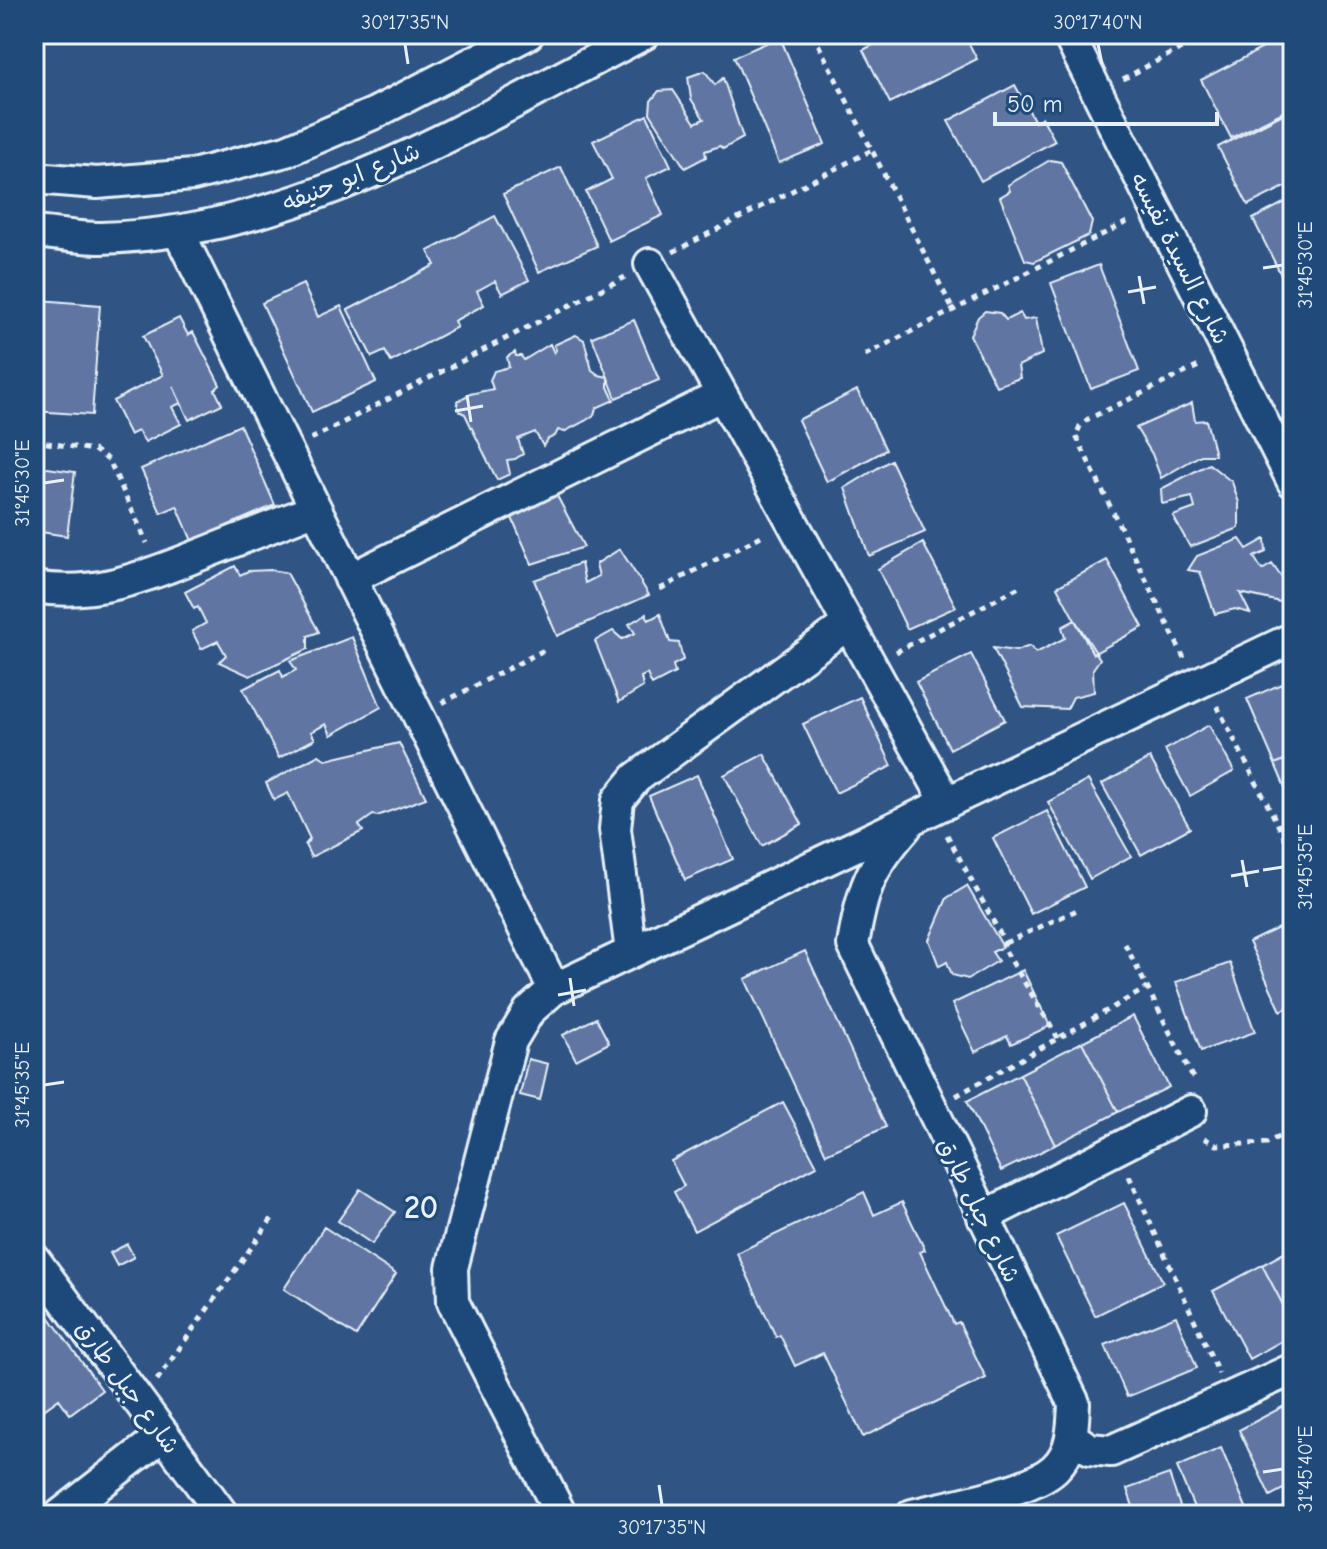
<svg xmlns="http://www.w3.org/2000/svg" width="1327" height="1549" viewBox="0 0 1327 1549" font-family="'Comic Neue','Playpen Sans Arabic',sans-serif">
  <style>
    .building { fill: #6175a2; stroke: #e8f1f8; stroke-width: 2 }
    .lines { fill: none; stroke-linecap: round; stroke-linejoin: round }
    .minor-casing { stroke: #e8f1f8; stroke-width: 36 }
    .path { stroke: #e8f1f8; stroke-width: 5; stroke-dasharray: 6 6; stroke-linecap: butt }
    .minor { stroke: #1f4a7a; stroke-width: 30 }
    .ticks { fill: none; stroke: #e8f1f8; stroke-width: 3 }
    .labels { text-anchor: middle; stroke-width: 6; stroke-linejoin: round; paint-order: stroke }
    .street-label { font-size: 24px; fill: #e8f1f8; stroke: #1f4a7a }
    .district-label { font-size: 32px; font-weight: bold; fill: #e8f1f8; stroke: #1f4a7a }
    .neatline { fill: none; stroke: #e8f1f8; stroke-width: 3 }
    .ticks-label { font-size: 20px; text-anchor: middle; fill: #e8f1f8 }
  </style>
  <rect width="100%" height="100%" fill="#305484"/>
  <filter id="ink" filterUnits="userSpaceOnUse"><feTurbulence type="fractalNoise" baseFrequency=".0125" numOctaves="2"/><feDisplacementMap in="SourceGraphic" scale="16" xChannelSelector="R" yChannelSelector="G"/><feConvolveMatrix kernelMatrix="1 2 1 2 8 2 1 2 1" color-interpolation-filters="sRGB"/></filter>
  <g filter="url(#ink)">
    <path class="building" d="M894 34H964L977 59 890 103 863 50Z
      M1288 35 1293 44V107L1231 138 1201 80Z
      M780 37 825 144 779 163 734 57Z
      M705 71 715 85 723 78 743 138 723 149 720 146 705 151 706 157 685 168 650 113 651 101 659 91 673 90 695 123 704 119 691 99 688 77Z
      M1015 85 1035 122 1042 117 1055 141 981 181 948 121Z
      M1293 109V183L1248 205 1218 147Z
      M647 115 671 166 646 178 663 215 609 241 586 192 612 179 593 141Z
      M1050 160 1061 162 1092 222 1089 235 1034 262 1025 260 1000 197 1010 191 1008 185Z
      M561 167 597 246 539 272 503 194Z
      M1293 198V271L1282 277 1253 219Z
      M495 216 529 280 502 294 495 281 477 291 484 305 454 321 457 327 391 362 385 351 372 357 348 310 435 265 428 251Z
      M1099 265 1139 371 1091 389 1051 283Z
      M303 284 318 317 341 306 376 382 312 412 262 303Z
      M40 300 100 305 92 415 34 411Z
      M985 311 1000 313 1006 320 1020 313 1024 320 1036 318 1042 354 1018 366 1020 378 996 386 970 335 978 317Z
      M179 318 188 335 193 332 220 385 215 390 222 404 189 420 173 386 181 403 172 407 181 424 145 442 138 431 130 435 113 401 163 375 143 336Z
      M634 320 659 380 616 398 592 337Z
      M576 335 584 340 592 370 599 375 608 377V387L614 400 596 408 594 415 585 421 564 432 558 430 555 436 548 439 543 446 535 432 518 439 523 454 515 459 507 460 510 474 497 480 465 414 459 411 457 401 470 394 493 389 490 380 494 371 509 367 507 357 515 352 516 356H521L524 360 550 344 554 353 556 350 554 345Z
      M857 390 886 450 827 482 798 420Z
      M1192 403 1195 421 1206 420 1215 455H1201L1161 478 1152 454 1136 428Z
      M240 425 275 505 192 541 177 506 161 513 141 469Z
      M891 460 925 532 869 556 845 488Z
      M1209 464 1232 482 1239 503V528L1190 547 1173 516 1195 508 1192 497 1162 504 1161 489Z
      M34 466 75 472 67 536 34 531Z
      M556 494 584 547 532 564 512 518Z
      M1240 539 1247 549 1265 539 1266 552 1254 557 1262 570 1272 564 1290 589 1285 603 1240 593 1250 613 1235 609 1215 614 1200 572 1188 570 1197 556Z
      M923 543 956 607 907 629 878 569Z
      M620 549 649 595 557 636 534 580 581 563 585 583 599 576 596 564Z
      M1107 560 1143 627 1093 654 1057 587Z
      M235 566 240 575 248 571 272 570 287 573 319 632 308 636V649L250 676 219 662 226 655 218 641 201 649 192 631 206 623 198 607 194 609 185 592Z
      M646 614 649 620 660 614 670 642 679 643 683 660 673 665 675 673 652 685 647 674 641 677 643 687 619 702 595 641 613 631 622 639 635 633 629 624Z
      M1075 620 1100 659 1093 669 1094 692 1073 697 1067 709 1023 707 993 648 1016 651 1030 646 1036 653 1065 638 1062 627Z
      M352 637 381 707 331 735 326 724 311 732 315 739 279 758 243 689 280 670 283 677 296 670 290 661Z
      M971 654 1005 720 950 749 916 682Z
      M1293 679V756L1275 764 1247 699Z
      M860 697 892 766 836 793 803 724Z
      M1209 725 1234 771 1190 796 1165 750Z
      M399 743 426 798 377 816 373 815 359 825 363 831 311 857 305 845 310 839 288 793 274 800 266 783 319 755 326 760Z
      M764 754 802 824 762 846 724 775Z
      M1293 756V806L1275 764Z
      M1150 758 1190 828 1141 855 1102 784Z
      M697 775 733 859 685 880 649 796Z
      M1088 780 1131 856 1090 879 1048 802Z
      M1047 811 1085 887 1031 914 993 838Z
      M967 886 1003 947 992 952 998 961 968 979 952 975 947 962 939 966 929 940 947 898Z
      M1293 921V1005L1281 1011 1249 942Z
      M805 951 886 1127 826 1154 745 979Z
      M1230 963 1255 1032 1201 1051 1176 982Z
      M1023 970 1050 1026 1011 1044 1007 1036 975 1052 952 1004Z
      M1133 1016 1169 1087 1118 1112 1082 1042Z
      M596 1018 609 1043 576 1060 563 1035Z
      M1082 1042 1118 1112 1055 1145 1020 1074Z
      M528 1059 548 1064 540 1100 520 1095Z
      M1020 1074 1055 1145 1001 1171 967 1101Z
      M783 1102 817 1166 694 1231 674 1192 684 1186 671 1161Z
      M360 1189 395 1212 372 1244 338 1221Z
      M864 1192 874 1215 902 1202 925 1250 920 1252 954 1324 959 1322 986 1378 863 1437 823 1353 795 1366 780 1335 776 1337 737 1253Z
      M1124 1203 1163 1282 1095 1316 1056 1236Z
      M324 1227 396 1274 356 1336 284 1289Z
      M127 1244 134 1257 117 1266 110 1253Z
      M1293 1248V1324L1262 1265Z
      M1262 1265 1293 1324V1335L1249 1359 1213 1291Z
      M45 1311 102 1390 70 1414 59 1399 34 1417V1319Z
      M1176 1316 1197 1368 1127 1397 1105 1345Z
      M1284 1406 1293 1423V1484L1270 1496 1239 1430Z
      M1221 1448 1248 1512 1241 1515H1197L1177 1467Z
      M1169 1474 1183 1515H1136L1127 1489Z"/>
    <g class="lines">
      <g class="minor-casing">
        <path id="minor" d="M1068 34 1293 482
          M34 178 97 183 193 175 286 151 375 113 528 34
          M178 231 554 989
          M34 232C56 234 79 238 101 238 299 233 473 122 644 34
          M650 264 947 803
          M350 579 722 395
          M34 587C97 598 149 575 207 552 243 538 280 523 316 509
          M906 827C869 869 862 890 853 945L1074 1403C1073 1426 1073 1451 1055 1468 1030 1492 948 1506 912 1515
          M631 952 615 829 618 800 636 778 848 624
          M983 1217 1191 1111
          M34 1259 223 1515
          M1073 1438 1090 1449 1111 1451 1293 1369
          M60 1515 163 1435
          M561 1515 453 1302 452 1268 511 1041 529 1011 554 989 1293 638"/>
      </g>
      <path class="path" d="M813 34 953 310
        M1123 79 1208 34
        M673 252 872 150
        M865 355 1129 221
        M311 439 625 277
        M34 441 94 450 109 460 147 543
        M660 589 765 534
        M896 652 1023 585
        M1184 658 1076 436 1080 426 1088 419 1201 365
        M442 703 548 648
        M1217 706 1293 854
        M947 835 1005 943 1003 947 1058 1038
        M1005 943 1079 909
        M1125 944 1195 1082
        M956 1096 1147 988
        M1204 1138 1217 1145 1267 1143 1293 1129
        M1129 1176 1219 1374
        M157 1380 273 1217"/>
      <use href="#minor" class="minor"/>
    </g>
  </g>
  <path class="ticks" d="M405 44 408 64M1098 44 1102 64M1263 268 1283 265M1139 276 1144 304M1128 292 1156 287M467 395 471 422M455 411 483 406M44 483 64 480M1242 860 1247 887M1263 870 1283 867M1231 876 1259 871M570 978 574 1006M558 995 586 990M44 1085 64 1082M1263 1472 1283 1469M659 1485 662 1505"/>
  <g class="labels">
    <g class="street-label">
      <text transform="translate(351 177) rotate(-22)" y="8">شارع ابو حنيفه</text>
      <text transform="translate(1180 258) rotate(63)" y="8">شارع السيدة نفيسه</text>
      <text transform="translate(979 1210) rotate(64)" y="8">شارع جبل طارق</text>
      <text transform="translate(128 1387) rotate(54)" y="8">شارع جبل طارق</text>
    </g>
    <g class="district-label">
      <text x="421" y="1218">20</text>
    </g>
  </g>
  <rect width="1327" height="1549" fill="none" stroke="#1f4a7a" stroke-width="88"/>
  <path d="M995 112v12h222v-12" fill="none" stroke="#e8f1f8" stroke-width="4"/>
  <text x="1007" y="112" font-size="24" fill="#e8f1f8" stroke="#1f4a7a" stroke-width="6" paint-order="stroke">50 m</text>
  <rect x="44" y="44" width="1239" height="1461" class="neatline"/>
  <g class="ticks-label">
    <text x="405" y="29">30°17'35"N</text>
    <text x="1098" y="29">30°17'40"N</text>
    <text transform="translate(1305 265) rotate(-90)" y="7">31°45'30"E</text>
    <text transform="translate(22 483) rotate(-90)" y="7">31°45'30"E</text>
    <text transform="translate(1305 867) rotate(-90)" y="7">31°45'35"E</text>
    <text transform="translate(22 1085) rotate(-90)" y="7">31°45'35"E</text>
    <text transform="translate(1305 1469) rotate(-90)" y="7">31°45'40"E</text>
    <text x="662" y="1534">30°17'35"N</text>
  </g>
</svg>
